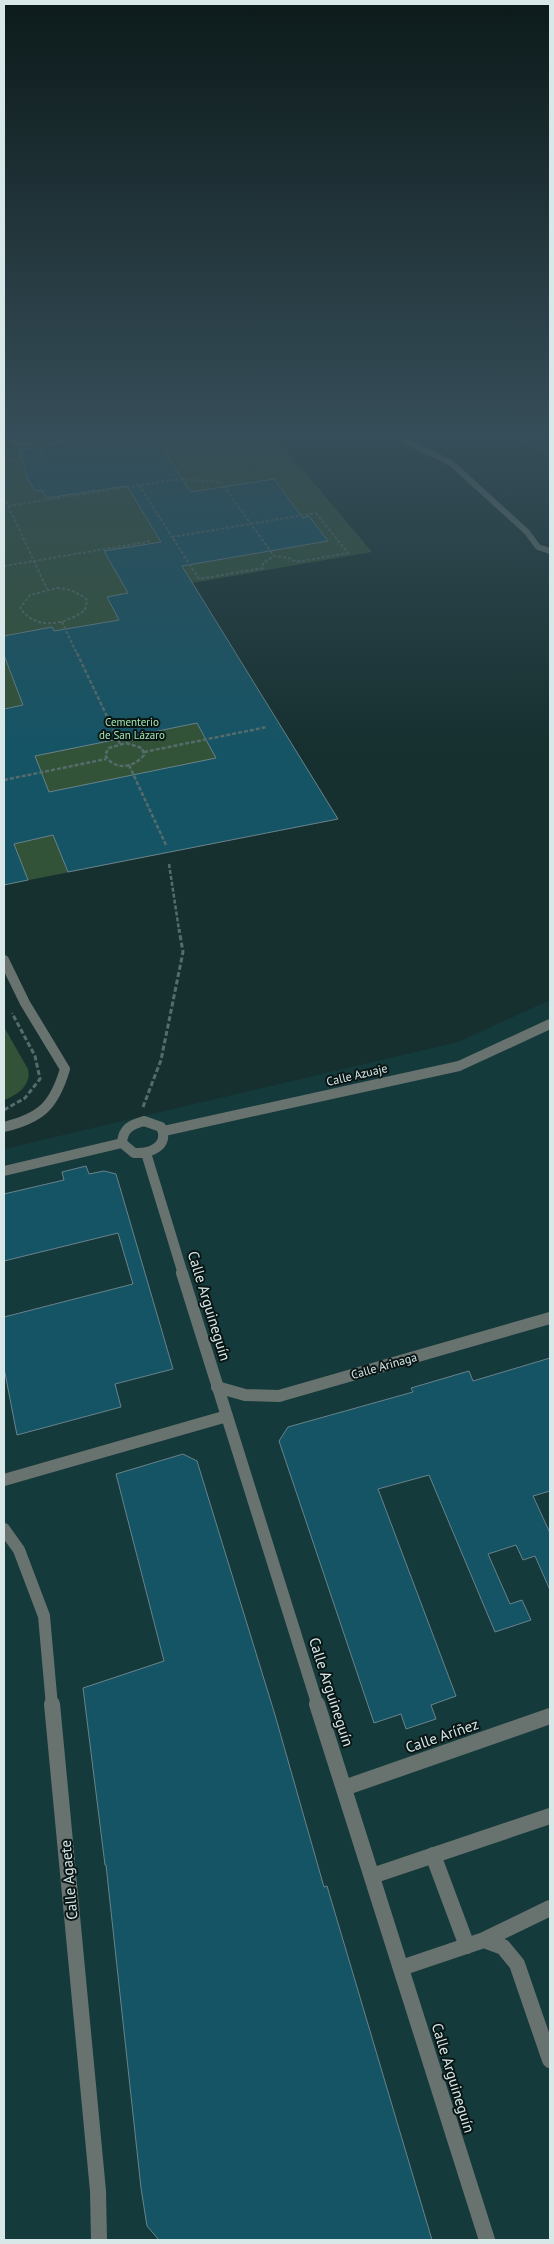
<svg xmlns="http://www.w3.org/2000/svg" width="554" height="2244" viewBox="0 0 554 2244" font-family="'PT Sans',sans-serif">
  <style>
    .built { fill: #153a3b }
    .green { fill: #325337 }
    .building { fill: #155465; stroke: #69828b; fill-rule: evenodd }
    .lines { fill: none; stroke-linecap: round; stroke-linejoin: round }
    .path-far2 { stroke: #566c6c; stroke-width: 2; stroke-dasharray: 3 2; stroke-linecap: butt }
    .path-far1 { stroke: #566c6c; stroke-width: 2.5; stroke-dasharray: 4 2; stroke-linecap: butt }
    .path { stroke: #566c6c; stroke-width: 3; stroke-dasharray: 5 2.5; stroke-linecap: butt }
    .service-far1 { stroke: #68736f; stroke-width: 6 }
    .service { stroke: #68736f; stroke-width: 16 }
    .minor-far3 { stroke: #68736f; stroke-width: 6 }
    .minor-far2 { stroke: #68736f; stroke-width: 10 }
    .minor-far1 { stroke: #68736f; stroke-width: 12 }
    .minor { stroke: #68736f; stroke-width: 16 }
    .labels { text-anchor: middle; stroke-width: 4; stroke-linejoin: round; paint-order: stroke }
    .far-park-label { font-size: 11px; fill: #a5e4ae; stroke: #0a1616 }
    .street-label { font-size: 12px; fill: #d8e7e7; stroke: #0a1616 }
    .near-street-label { font-size: 15px; fill: #d8e7e7; stroke: #0a1616 }
  </style>
  <rect width="100%" height="100%" fill="#163030"/>
  <path class="built" d="M550 1000V2240H4V1149L458 1042Z"/>
  <path class="green" d="M50 433H272L372 552 192 583 338 819 4 885V449L29 446 27 441 52 437Z
    M4 1027 28 1069C32 1085 17 1095 4 1100Z"/>
  <path class="building" d="M64 433H152L191 492 274 479 303 518 309 516 328 541 182 566 338 819 68 872 53 835 14 844 28 880 4 885V709L23 705 4 655V636L52 627 54 631 119 620 107 597 128 593 104 551 161 542 127 486 46 498 42 490 35 491 28 480 20 450 69 442ZM197 723 216 758 49 792 35 756Z
    M86 1166 89 1174 104 1171 116 1174 173 1369 115 1384 121 1407 17 1435 4 1368V1317L133 1284 118 1233 4 1261V1194L64 1180 62 1172Z
    M550 1358V1491L533 1496 550 1533V1590L535 1556 523 1560 516 1545 488 1554 510 1604 522 1600 531 1620 495 1632 429 1475 378 1489 456 1696 431 1705 436 1719 406 1729 401 1714 374 1723 279 1441 288 1427 413 1392 411 1388 469 1371 473 1381Z
    M183 1454 197 1461 275 1715 324 1887 327 1886 432 2240H159L147 2226 141 2188 106 1865H105L83 1688 164 1661 116 1474Z"/>
  <g class="lines">
    <path class="path-far2" d="M506 433 550 453
      M541 433 550 437
      M41 444 115 433
      M34 457 43 455 40 447
      M4 462 27 458
      M139 485 172 537
      M4 497 47 589
      M8 506 179 479 221 482 274 556
      M316 513 348 553 296 562 289 558 274 556 263 563V568L199 579 172 537Z
      M4 566 152 541
      M57 588C69 589 78 592 87 600L85 610C65 625 36 631 20 608L30 595Z
      M62 622 77 654"/>
    <path class="path-far1" d="M77 653 120 744
      M126 743 142 748 144 755C134 768 114 771 105 755L109 748Z
      M144 752 267 727
      M129 765 166 845
      M4 780 106 759
      M169 864 179 930"/>
    <path class="path" d="M143 1107 161 1060 183 952 179 929
      M4 1110 25 1098 40 1079 35 1056 12 1013"/>
    <path class="service-far1" d="M4 438 16 443 29 444"/>
    <path class="service" d="M433 1855 467 1946
      M372 1876 550 1816
      M484 1940 550 1908
      M401 1968 484 1940 503 1947 517 1964 550 2060"/>
    <path class="minor-far3" d="M389 433 451 463 527 532 538 547 550 551"/>
    <path class="minor-far2" d="M4 960 25 1003 65 1069C54 1106 41 1118 4 1127
      M144 1121 161 1127C170 1146 150 1154 134 1153L122 1143C123 1128 131 1125 144 1121Z
      M164 1131 459 1066 550 1024
      M146 1153 183 1274
      M4 1171 122 1143"/>
    <path class="minor-far1" d="M182 1273 318 1706
      M217 1387 245 1395 279 1396 550 1318
      M4 1480 227 1416
      M4 1529 19 1550 44 1616 52 1706"/>
    <path class="minor" d="M52 1704 98 2191 99 2240
      M317 1704 487 2240
      M344 1788 550 1716"/>
  </g>
  <linearGradient id="sky" x2="0" y2="1"><stop stop-color="#0c1a1a"/><stop offset="0.58" stop-color="#364e59"/><stop offset="1" stop-color="#364e59" stop-opacity="0"/></linearGradient>
  <rect width="554" height="747" fill="url(#sky)"/>
  <g class="labels">
    <g class="far-park-label">
      <text x="132" y="726">Cementerio<tspan x="132" dy="13">de San Lázaro</tspan></text>
    </g>
    <g class="street-label">
      <text transform="translate(357 1075) rotate(-13)" y="4">Calle Azuaje</text>
      <text transform="translate(384 1366) rotate(-16)" y="4">Calle Arinaga</text>
    </g>
    <g class="near-street-label">
      <text transform="translate(209 1306) rotate(73)" y="5">Calle Arguineguín</text>
      <text transform="translate(331 1692) rotate(72)" y="5">Calle Arguineguín</text>
      <text transform="translate(442 1736) rotate(-19)" y="5">Calle Aríñez</text>
      <text transform="translate(69 1880) rotate(-95)" y="5">Calle Agaete</text>
      <text transform="translate(453 2078) rotate(73)" y="5">Calle Arguineguín</text>
    </g>
  </g>
  <rect width="554" height="2244" fill="none" stroke="#d8e7e7" stroke-width="10"/>
</svg>
